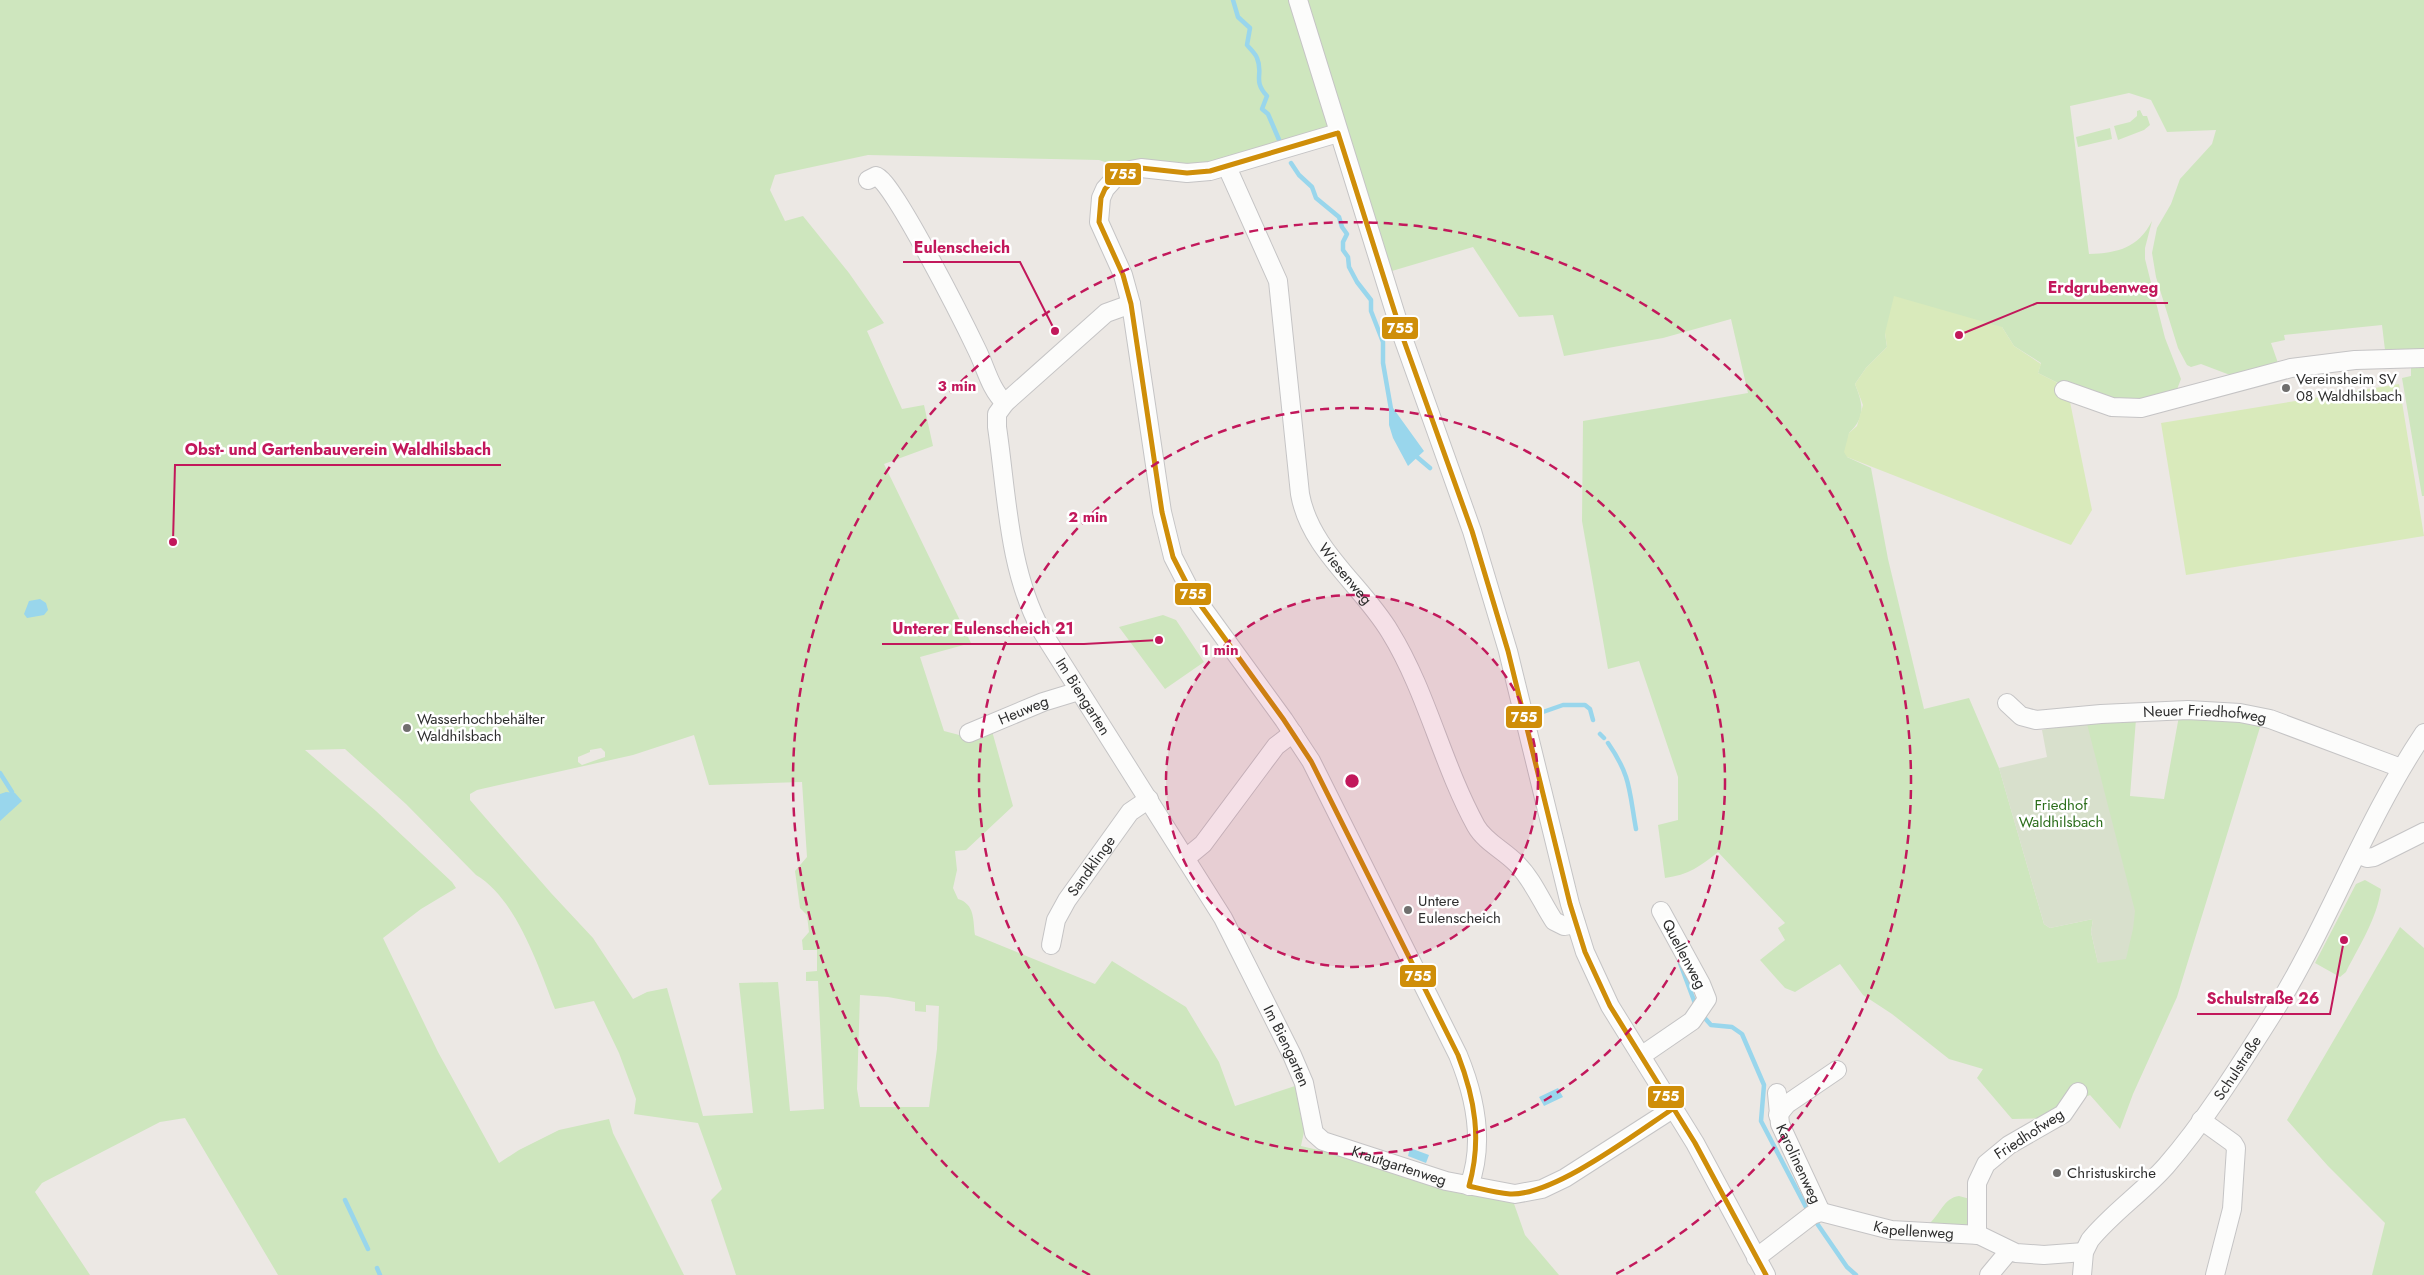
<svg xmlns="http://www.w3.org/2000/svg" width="2424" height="1275" viewBox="0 0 2424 1275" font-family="Jost,sans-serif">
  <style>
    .green { fill: #cee6be; fill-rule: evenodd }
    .cemetery { fill: #d8e0cc }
    .pitch { fill: #d9eabb }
    .water { fill: #99d6ec }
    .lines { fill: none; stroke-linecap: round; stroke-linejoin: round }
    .stream { stroke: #99d6ec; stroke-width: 4.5 }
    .minor-casing { stroke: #c5c4c5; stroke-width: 20 }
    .minor { stroke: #fcfcfb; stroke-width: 18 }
    .bus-1-casing { stroke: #fff; stroke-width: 9 }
    .bus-1 { stroke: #cf8e09; stroke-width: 5 }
    .ring { fill: none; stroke: #c2185b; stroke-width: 2.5; stroke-dasharray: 9 6 }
    .poi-dot { fill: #706f6e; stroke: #fff; stroke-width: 2 }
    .labels { text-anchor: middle; stroke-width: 5; stroke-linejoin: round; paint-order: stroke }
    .poi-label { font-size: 15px; fill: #2e2e2e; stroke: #fff; text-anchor: start }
    .street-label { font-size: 15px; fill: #2e2e2e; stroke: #fff }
    .park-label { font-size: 15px; fill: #2c6e1b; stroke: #fff }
    .centre { fill: #c2185b; stroke: #fff; stroke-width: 2.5 }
    .ring-label { font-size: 15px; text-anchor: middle; font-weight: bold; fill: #c2185b; stroke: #fff; stroke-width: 5; stroke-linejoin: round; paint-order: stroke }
    .leader { fill: none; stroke: #c2185b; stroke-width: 2 }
    .callout-dot { fill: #c2185b; stroke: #fff; stroke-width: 2 }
    .callout-label { font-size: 16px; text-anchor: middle; font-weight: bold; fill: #c2185b; stroke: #fff; stroke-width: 5; stroke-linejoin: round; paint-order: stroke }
    .line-badge { stroke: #fff; stroke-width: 2 }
    .badge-label { font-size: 14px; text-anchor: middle; font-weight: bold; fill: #fff }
  </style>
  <rect width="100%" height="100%" fill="#ece8e4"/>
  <path class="green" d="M0 0H2424V353L2408 350H2385L2382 325 2284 335 2285 340 2271 343 2278 363 2230 375 2201 364 2191 367 2187 365 2178 348 2156 277 2152 253 2157 228 2171 204 2180 179 2212 144 2216 130 2167 132 2151 100 2129 93 2070 106 2089 254C2118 253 2138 248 2152 221L2145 248V259L2165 338 2181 379 2176 392 2123 403 2062 385 2038 373 2041 363 2014 346 2002 327 1885 333 1887 347 1866 368 1855 384C1863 404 1866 417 1849 433L1847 457 1871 468 1888 559 1924 709 1969 698 1999 768 2044 924 2050 928 2093 919 2091 932 2098 963 2086 720 2136 719 2130 796 2164 799 2179 716H2209L2261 724 2177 997 2133 1094 2120 1129 2090 1095 2056 1110 2048 1118 2012 1119 1977 1078 1983 1069 1949 1059 1892 1014 1863 995 1840 964 1795 992 1785 988 1760 960 1785 940 1778 928 1785 923 1718 852C1701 866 1688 875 1665 878L1658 825 1678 820V777L1639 661 1608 669 1582 521 1583 421 1748 393 1731 319 1663 338 1564 356 1553 315 1519 317 1473 247 1375 276 1333 143 1227 167 1122 168 1099 160 868 155 775 175 770 190 785 221 803 216 849 273 884 323 867 331 902 409 924 405 933 446 884 464 971 643 920 657 944 731 967 737 992 731 1013 806 966 850 955 851 957 870 953 888 958 899C975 904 973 920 975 935L1095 984 1112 961 1186 1007 1219 1062 1235 1106 1295 1086C1310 1112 1307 1118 1301 1146L1331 1153 1459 1193 1512 1198 1525 1235 1559 1275H736L711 1200 722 1189 698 1123 634 1114 636 1099 619 1053 594 1001 555 1009C539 968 516 898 476 875L406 804 345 749 305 750 376 811 452 882 456 888 421 909 383 938 438 1052 499 1163 519 1150 559 1130 609 1119 613 1133 684 1275H278L185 1118 160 1122 42 1183 35 1192 90 1275H0ZM694 735 709 785 802 782 807 857 795 871 800 908 807 915 809 932 802 940 803 950H817V971L806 972V981H818L824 1109 790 1111 778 982 739 983 753 1113 703 1116 667 988 647 992 633 999 593 938 551 893 470 800V794L477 790 633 755ZM601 748 605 752V757L582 765 578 762V757L590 752V750ZM860 995 888 997 915 1002V1011L926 1012V1005L939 1006 937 1049 929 1107H860L857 1089Z
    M2140 110 2143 116H2147L2150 125 2144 130 2118 140 2114 126 2130 122 2137 116V111Z
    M2110 128 2112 139 2078 147 2076 137Z
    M2424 362V496H2422L2402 378 2411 376V364Z
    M1163 615 1176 620 1204 662 1165 689 1119 627Z
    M2365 880 2381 889C2377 919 2359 946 2346 972L2340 977 2315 963 2356 884Z
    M2400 927 2424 948V1275H2372L2385 1223 2328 1166 2287 1120Z
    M1959 1196 1970 1199 1972 1227 1930 1223C1940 1214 1944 1198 1959 1196Z"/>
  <path class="cemetery" d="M2086 720 2135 911 2133 929 2126 959 2098 963 2091 932 2093 919 2050 928 2044 924 1999 768 2047 757 2042 730Z"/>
  <path class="pitch" d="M1894 296 2002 327 2014 346 2041 364 2038 373 2056 382 2069 397 2092 510 2071 545 1847 457 1844 452 1849 433 1857 426 1863 405 1855 384 1866 368 1887 347 1885 333Z
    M2399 384 2424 536 2186 575 2161 423Z"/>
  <path class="water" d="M1393 408 1424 451 1408 466 1393 438 1389 425V410Z
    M40 599 46 603 48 610 44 615 27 618 24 614 29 601Z
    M6 792 15 793 22 801 0 821V794Z
    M1558 1088 1563 1097 1544 1106 1539 1097Z
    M1410 1148 1429 1155 1426 1163 1408 1156Z"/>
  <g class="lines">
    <path class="stream" d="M1233 0 1238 17 1250 28 1247 45C1250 49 1255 53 1257 58 1264 74 1252 80 1267 96L1262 109 1268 114 1280 142
      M1291 163 1299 175 1312 187 1316 198 1339 217 1342 227 1347 234 1343 242V250L1348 257 1349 267 1357 282 1371 300V311L1383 342V363L1391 409
      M1417 457 1430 468
      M1536 712H1543L1563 705H1585L1590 709 1593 720
      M1600 734 1604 738
      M1608 743C1631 776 1629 790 1636 829
      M0 773 12 792
      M1680 963 1696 1006
      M1702 1015 1711 1025 1732 1027 1742 1034 1764 1085 1761 1121 1807 1209
      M345 1200 368 1249
      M1816 1222 1847 1267 1856 1275
      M377 1268 380 1275"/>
    <g class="minor-casing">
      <g id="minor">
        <path d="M1298 0 1403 338 1472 531 1508 651 1570 904 1585 952 1610 1006 1695 1143 1766 1275"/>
        <path d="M1338 133 1210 171 1187 173 1141 168 1130 170 1114 179 1105 189 1101 198 1099 222 1123 275 1131 304 1162 512 1173 557 1191 592 1284 720 1311 761 1458 1055C1475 1096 1485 1143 1469 1186"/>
        <path id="s1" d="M1227 167 1278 281 1300 494C1310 550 1362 585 1390 632 1427 692 1442 764 1476 826 1485 842 1505 851 1517 864 1533 880 1542 903 1554 921L1564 926 1576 924"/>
        <path d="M868 180 876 176C892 179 966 327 977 350 986 368 990 389 1005 403"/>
        <path id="s2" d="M1131 304 1106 313 1005 403 997 414V427C1007 494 1008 569 1041 630L1223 918 1292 1055 1304 1083 1314 1133 1323 1141 1446 1181 1515 1194 1542 1189 1565 1178 1674 1108"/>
        <path d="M2064 390 2112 407 2141 408 2291 368 2355 360 2424 358"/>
        <path id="s3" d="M2007 703 2021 716 2036 720 2101 714 2188 710 2240 713 2270 719 2401 768"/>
        <path id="s4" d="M969 733 1043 702 1079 691"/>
        <path d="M2357 854 2367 858 2374 857 2424 832"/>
        <path d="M1186 858 1203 844 1276 746 1293 733"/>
        <path id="s5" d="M1051 945 1056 920 1067 900 1130 812 1149 799"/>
        <path d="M1641 1056 1692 1021 1707 999 1701 984 1661 911"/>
        <path id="s6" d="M1777 1093 1780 1124 1821 1212"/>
        <path d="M1778 1115 1787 1104 1837 1070"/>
        <path d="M2201 1120 2233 1143 2236 1148 2232 1209 2215 1275"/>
        <path d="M1977 1235V1183L1986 1164 2009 1145 2063 1114 2078 1092"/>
        <path id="s7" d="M1756 1258 1812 1215 1821 1212 1891 1230 1979 1235 2016 1253 2044 1255 2084 1252"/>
        <path d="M1989 1275 2009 1251"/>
        <path id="s8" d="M2082 1275 2084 1252 2090 1240C2112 1213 2143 1192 2166 1166 2206 1120 2242 1062 2275 1010 2330 921 2365 821 2424 733"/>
      </g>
    </g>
    <use href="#minor" class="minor"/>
    <g class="bus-1-casing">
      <path id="bus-1" d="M1338 133 1210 171 1187 173 1141 168 1130 170 1114 179 1105 189 1101 198 1099 222 1123 275 1131 304 1162 512 1173 557 1191 592 1284 720 1311 761 1458 1055C1475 1099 1482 1140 1469 1186
        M1338 133 1403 338 1472 531 1508 651 1570 904 1585 952 1610 1006 1695 1143 1766 1275
        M1469 1186C1482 1189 1497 1193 1510 1194 1554 1196 1636 1133 1674 1108"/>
    </g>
    <use href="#bus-1" class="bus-1"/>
  </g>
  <circle cx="1352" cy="781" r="186" fill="#c2185b" fill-opacity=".12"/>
  <g class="ring">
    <circle cx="1352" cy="781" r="186"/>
    <circle cx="1352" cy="781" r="373"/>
    <path d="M1090 1275A559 559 0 1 1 1614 1275"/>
  </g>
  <g class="poi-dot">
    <circle cx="2286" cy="388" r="5"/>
    <circle cx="407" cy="728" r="5"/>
    <circle cx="1408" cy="910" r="5"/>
    <circle cx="2057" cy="1173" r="5"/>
  </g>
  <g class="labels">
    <g class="poi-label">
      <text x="2296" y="384">Vereinsheim SV<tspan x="2296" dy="17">08 Waldhilsbach</tspan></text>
      <text x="417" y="724">Wasserhochbehälter<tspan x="417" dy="17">Waldhilsbach</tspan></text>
      <text x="1418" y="906">Untere<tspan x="1418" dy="17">Eulenscheich</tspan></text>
      <text x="2067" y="1178">Christuskirche</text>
    </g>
    <g class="street-label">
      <text dy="5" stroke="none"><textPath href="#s1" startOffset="432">Wiesenweg</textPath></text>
      <text dy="5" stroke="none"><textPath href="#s2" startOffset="476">Im Biengarten</textPath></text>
      <text dy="5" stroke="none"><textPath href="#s4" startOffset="59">Heuweg</textPath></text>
      <text dy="5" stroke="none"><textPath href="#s3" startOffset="204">Neuer Friedhofweg</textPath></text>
      <text dy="5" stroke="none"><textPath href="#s5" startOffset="90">Sandklinge</textPath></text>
      <text transform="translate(1684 954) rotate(62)" y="5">Quellenweg</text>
      <text dy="5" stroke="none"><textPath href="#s2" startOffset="881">Im Biengarten</textPath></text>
      <text dy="5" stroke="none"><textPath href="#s8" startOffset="264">Schulstraße</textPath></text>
      <text transform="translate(2029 1134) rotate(-33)" y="5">Friedhofweg</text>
      <text dy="5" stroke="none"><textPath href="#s6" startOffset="75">Karolinenweg</textPath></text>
      <text dy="5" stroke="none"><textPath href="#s2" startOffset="1065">Krautgartenweg</textPath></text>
      <text dy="5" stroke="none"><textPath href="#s7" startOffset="175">Kapellenweg</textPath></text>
    </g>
    <g class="park-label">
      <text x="2061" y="810">Friedhof<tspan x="2061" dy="17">Waldhilsbach</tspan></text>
    </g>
  </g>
  <circle cx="1352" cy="781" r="8" class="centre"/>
  <g class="ring-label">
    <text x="957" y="391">3 min</text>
    <text x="1088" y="522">2 min</text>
    <text x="1220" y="655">1 min</text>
  </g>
  <path class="leader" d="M1055 331L1020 262H903M1959 335L2037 303H2168M173 542L175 465H501M1159 640L1084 644H882M2344 940L2330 1014H2197"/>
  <g class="callout-dot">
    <circle cx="1055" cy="331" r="5"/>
    <circle cx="1959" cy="335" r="5"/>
    <circle cx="173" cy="542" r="5"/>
    <circle cx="1159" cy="640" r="5"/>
    <circle cx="2344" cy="940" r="5"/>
  </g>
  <g class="callout-label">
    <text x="962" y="253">Eulenscheich</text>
    <text x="2103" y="293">Erdgrubenweg</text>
    <text x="338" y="455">Obst- und Gartenbauverein Waldhilsbach</text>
    <text x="983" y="634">Unterer Eulenscheich 21</text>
    <text x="2263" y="1004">Schulstraße 26</text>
  </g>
  <g class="line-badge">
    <rect x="1104" y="162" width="38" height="24" rx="5" fill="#cf8e09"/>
    <rect x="1381" y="316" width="38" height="24" rx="5" fill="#cf8e09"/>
    <rect x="1174" y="582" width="38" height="24" rx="5" fill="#cf8e09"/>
    <rect x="1505" y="705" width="38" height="24" rx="5" fill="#cf8e09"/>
    <rect x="1399" y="964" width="38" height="24" rx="5" fill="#cf8e09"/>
    <rect x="1647" y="1085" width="38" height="24" rx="5" fill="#cf8e09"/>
  </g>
  <g class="badge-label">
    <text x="1123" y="179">755</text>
    <text x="1400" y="333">755</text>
    <text x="1193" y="599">755</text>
    <text x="1524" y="722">755</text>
    <text x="1418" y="981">755</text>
    <text x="1666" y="1101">755</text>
  </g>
</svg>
